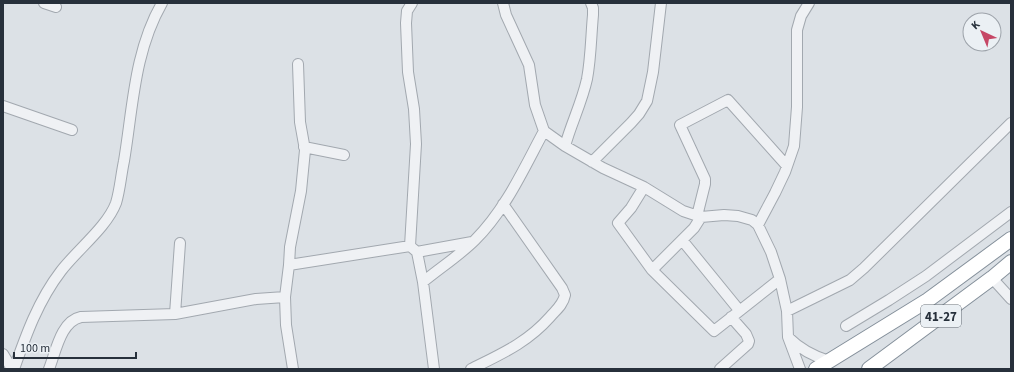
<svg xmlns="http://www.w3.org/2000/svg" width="1014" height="372" viewBox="0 0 1014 372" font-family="'Source Sans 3',sans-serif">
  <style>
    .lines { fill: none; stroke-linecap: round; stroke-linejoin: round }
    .minor-casing { stroke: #a2a8af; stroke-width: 12 }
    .highway-casing { stroke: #85909b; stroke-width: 16 }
    .minor { stroke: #eff1f4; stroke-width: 10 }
    .highway { stroke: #fff; stroke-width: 14 }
    .labels { text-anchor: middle; stroke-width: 3; stroke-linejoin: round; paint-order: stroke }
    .shield { fill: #ebf0f4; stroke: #626a72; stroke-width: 1 }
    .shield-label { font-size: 13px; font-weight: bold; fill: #27303b }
  </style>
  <rect width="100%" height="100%" fill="#dce1e6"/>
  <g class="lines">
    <g class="minor-casing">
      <path id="minor" d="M44 3 56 7
        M412 3 407 11 406 23 408 72 414 109 416 144 410 246 417 252 423 282 434 369
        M503 3 506 15 529 65 535 105 544 131
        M3 106 72 130
        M565 146C571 124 582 102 587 79 591 58 591 36 593 15V8L591 3
        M304 147 344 155
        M592 162 631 123 639 114 647 101 653 72 661 3
        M644 187 631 208 618 223 652 270
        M697 216 705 184V179L680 125 728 100 787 166
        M701 217 694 228 652 270 714 331 780 279
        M758 225 775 193 785 172 794 146 797 107V30L801 16 809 3
        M682 240 739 310
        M417 252 472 242
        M289 265 290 247 301 191 305 150 300 122 298 64
        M992 278 1011 299
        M423 282C440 268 460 255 475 240 506 209 524 168 544 131L565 146 603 168 644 187 683 211 701 217 724 215 738 216 752 220 758 225 771 252 780 279 787 311
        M175 314 180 243
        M846 326 889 300 926 276 1011 212
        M789 338C801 350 813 356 829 361
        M3 354 12 369
        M14 369C26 335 38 301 61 271 77 250 107 227 116 203 120 190 121 175 124 161 133 107 134 52 162 3
        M49 369C56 351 61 321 81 317L175 314 256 299 285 297
        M293 369 286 325 285 297 289 265 410 246
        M471 369C501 354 527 343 550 317 556 310 563 305 565 295L562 288 503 204
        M720 369 748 344 749 341 746 334 731 317
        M800 369 788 337 787 311 850 280 864 268 1011 123"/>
    </g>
    <g class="highway-casing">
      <path id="highway" d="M816 369 928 300 1011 239
        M869 369 992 278 1011 262"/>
    </g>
    <use href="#minor" class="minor"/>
    <use href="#highway" class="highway"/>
  </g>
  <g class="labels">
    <rect class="shield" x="921" y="305" width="40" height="22" rx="3"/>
    <g class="shield-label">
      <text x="941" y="321">41-27</text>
    </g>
  </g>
  <rect width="1014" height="372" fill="none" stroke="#27303b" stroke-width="8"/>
  <g transform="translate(982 32) rotate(316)"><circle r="19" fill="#ebf0f4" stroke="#9da3aa"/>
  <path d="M0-3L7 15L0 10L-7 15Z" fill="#c64665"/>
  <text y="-6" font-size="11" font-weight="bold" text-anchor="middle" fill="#27303b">K</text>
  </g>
  <path d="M14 352v6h122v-6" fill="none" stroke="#27303b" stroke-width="2"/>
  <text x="20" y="352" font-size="12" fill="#27303b" stroke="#ebf0f4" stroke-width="3" paint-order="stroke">100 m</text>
</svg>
